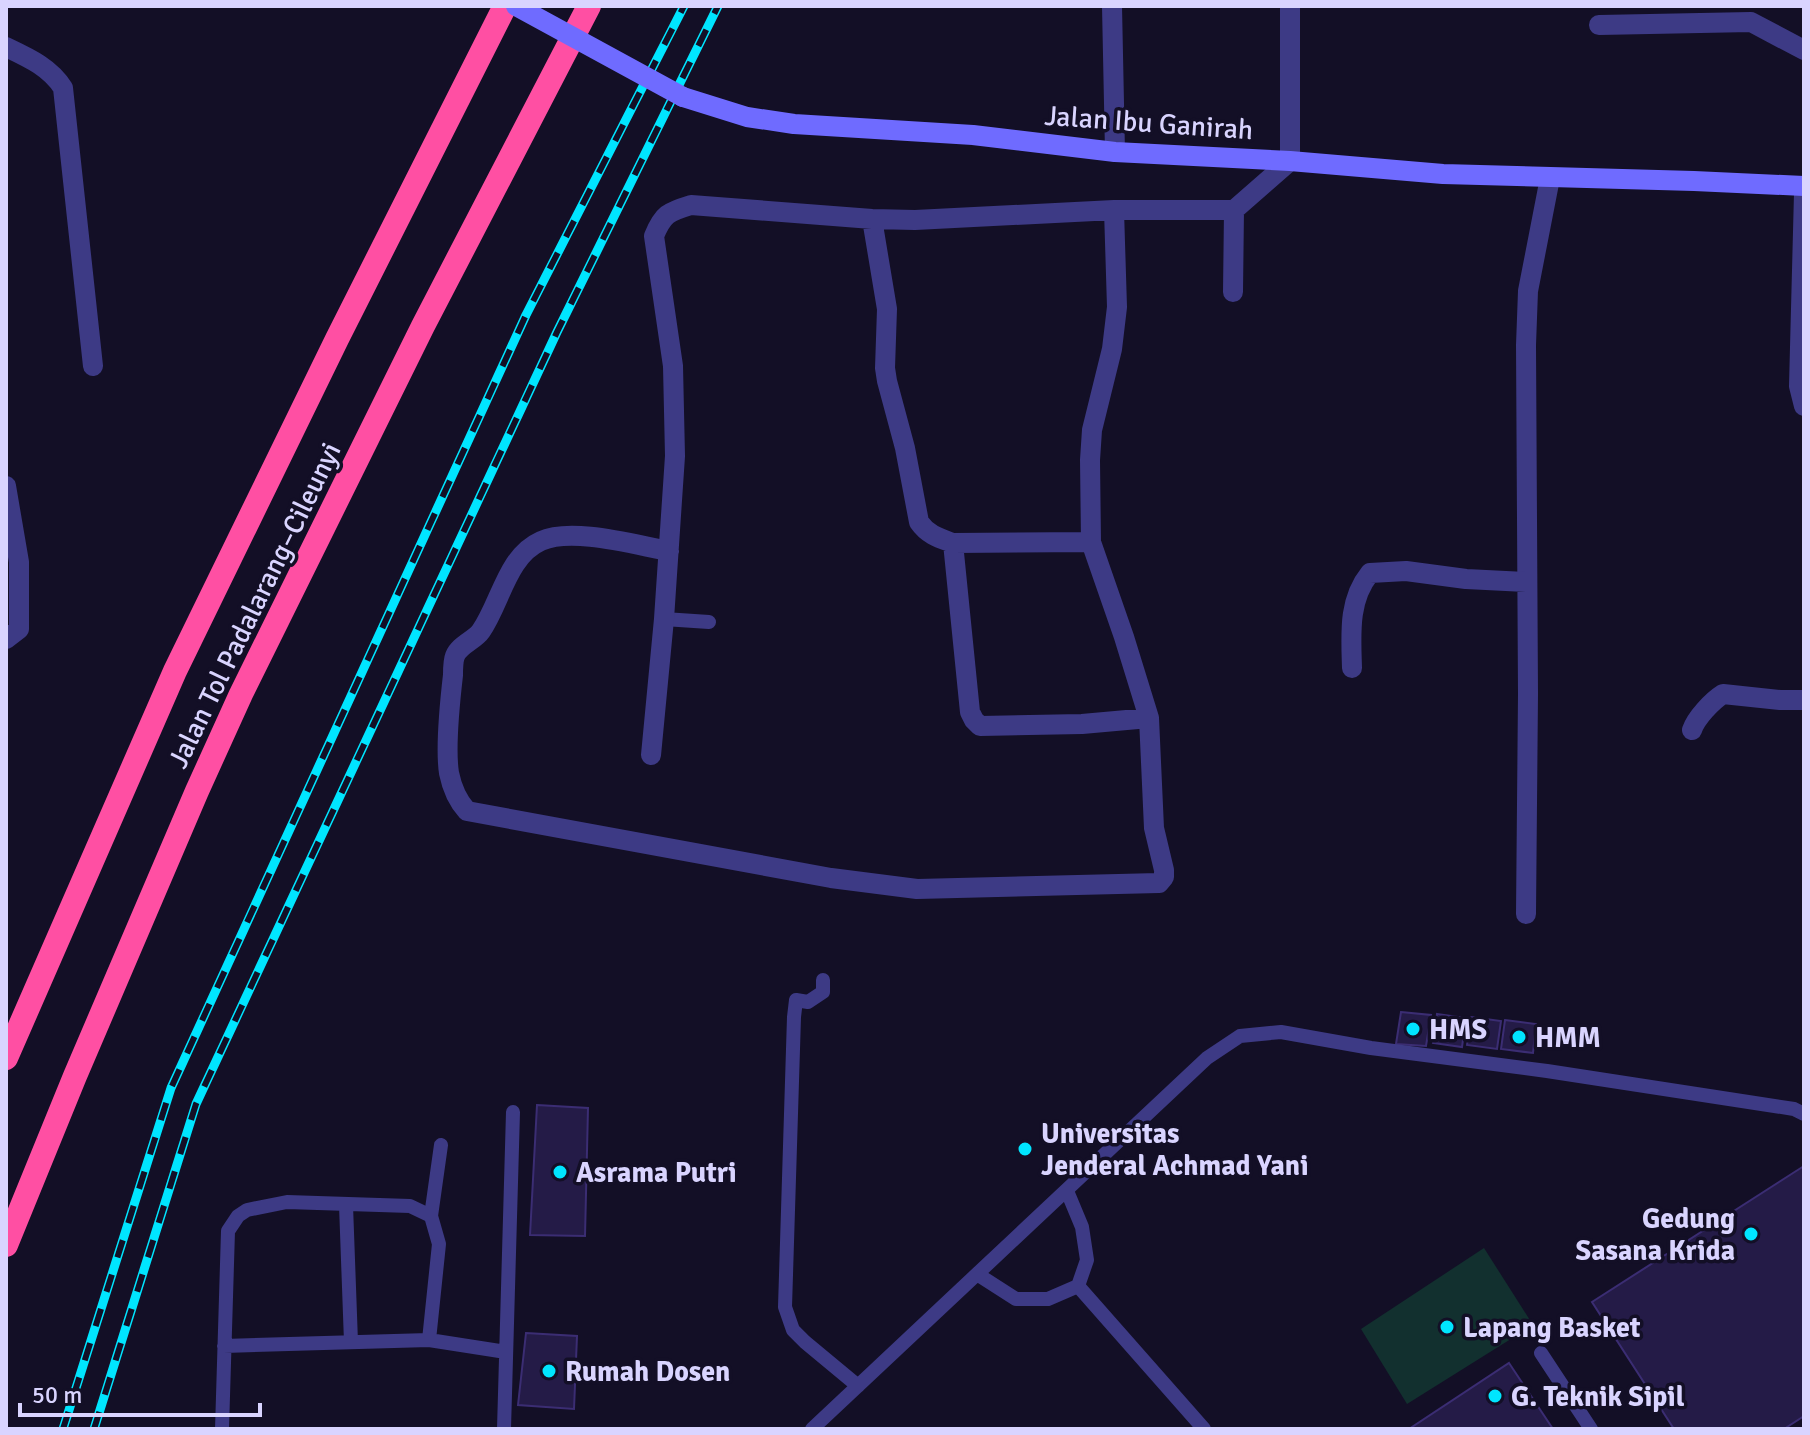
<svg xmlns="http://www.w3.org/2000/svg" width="1810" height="1435" viewBox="0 0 1810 1435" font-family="Signika,sans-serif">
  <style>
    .green { fill: #12302f }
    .building { fill: #241b47; stroke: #3b2d73; stroke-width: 2 }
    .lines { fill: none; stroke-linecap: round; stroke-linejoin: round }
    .service { stroke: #3d3a85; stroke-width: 14 }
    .minor { stroke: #3d3a85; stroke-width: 20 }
    .secondary { stroke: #6f6bff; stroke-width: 20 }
    .motorway { stroke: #ff4fa3; stroke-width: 24 }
    .rail-casing { stroke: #00e5ff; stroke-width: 9 }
    .rail { stroke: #130f26; stroke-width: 6; stroke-dasharray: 18; stroke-linecap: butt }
    .secondary-bridge { stroke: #6f6bff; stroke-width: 20 }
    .poi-dot { fill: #00e5ff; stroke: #130f26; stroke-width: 3 }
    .labels { text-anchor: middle; stroke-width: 7; stroke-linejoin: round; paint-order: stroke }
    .street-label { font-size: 28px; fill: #d9d4ff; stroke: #130f26 }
    .poi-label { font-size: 28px; font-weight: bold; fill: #d9d4ff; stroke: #130f26; text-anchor: start }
  </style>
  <rect width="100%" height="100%" fill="#130f26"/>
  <path class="green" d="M1484 1248 1533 1325 1407 1404 1361 1329Z"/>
  <path class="building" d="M1401 1012 1431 1015 1426 1046 1396 1044Z
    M1437 1014 1466 1018 1462 1047 1433 1043Z
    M1471 1017 1501 1021 1497 1049 1467 1045Z
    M1505 1020 1536 1024 1533 1053 1501 1049Z
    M537 1105 588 1108 585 1236 530 1235Z
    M1804 1166V1416L1784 1429H1674L1592 1302Z
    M526 1333 577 1336 574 1409 518 1405Z
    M1509 1363 1553 1429H1409Z"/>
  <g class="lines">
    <path class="service" d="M664 619 709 622
      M823 980V992L808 1002 796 1000 794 1017 785 1307 793 1330 805 1342 858 1386
      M346 1205 351 1342
      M431 1216 441 1145
      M977 1274 1016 1299H1048L1078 1286 1087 1260 1082 1227 1067 1191
      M1078 1286 1204 1429
      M224 1346 429 1340 506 1352
      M1541 1353 1591 1429
      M222 1429 228 1231 238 1216 247 1210 287 1202 410 1206 431 1216 439 1244 429 1340
      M504 1429 513 1112
      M812 1429 1207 1058 1240 1036 1281 1032 1371 1048 1547 1071 1794 1109 1804 1114"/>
    <path class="minor" d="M1112 6 1115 152
      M1599 25 1751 22 1804 50
      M6 47C27 57 50 67 63 88L93 366
      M1804 193 1799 386 1804 406
      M872 219 887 309 885 368 887 381 905 448 919 522C928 535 939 538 953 543L1091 542 1090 460 1092 430 1112 349 1117 307 1114 210
      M1233 292 1234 210 1290 161V6
      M6 486 19 562V629L6 639
      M953 543 970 712 974 720 980 726 1082 724 1149 718
      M669 551C635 545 572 527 541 541 507 556 501 602 481 631 475 640 459 645 455 656 453 661 453 669 453 675 450 701 445 747 449 773 452 788 457 800 467 811L831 878 917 889 1159 883 1164 877V870L1154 828 1149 718 1124 637 1091 542
      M1352 668C1351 634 1348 600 1370 573L1406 571 1466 579 1526 582
      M1692 730C1696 718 1712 701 1723 694L1780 700H1804
      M651 755 664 619 675 456 673 366 654 236C663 214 668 212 691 205L872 219 915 220 1114 210H1234
      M1526 914 1528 694 1526 345 1528 291 1550 178"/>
    <path class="secondary" d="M683 97 747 117 794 124 973 135 1115 152 1290 161 1443 174 1694 181 1804 186"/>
    <path class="motorway" d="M6 1058 175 671 337 339 505 6
      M6 1245 75 1076 197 791 241 694 423 326 589 6"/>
    <g class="rail-casing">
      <path id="rail" d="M63 1429 171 1088 526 315 684 6
        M94 1429 196 1104 557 332 718 6"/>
    </g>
    <use href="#rail" class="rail"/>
    <path class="secondary-bridge" d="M516 6 683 97"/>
  </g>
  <g class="poi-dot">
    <circle cx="1413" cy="1029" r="8"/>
    <circle cx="1519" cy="1037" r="8"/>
    <circle cx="1025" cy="1149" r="8"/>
    <circle cx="560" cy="1172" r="8"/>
    <circle cx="1751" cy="1234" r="8"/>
    <circle cx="1447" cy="1327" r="8"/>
    <circle cx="549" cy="1371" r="8"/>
    <circle cx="1495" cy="1396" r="8"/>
  </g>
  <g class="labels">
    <g class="street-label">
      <text transform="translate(1149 122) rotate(4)" y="10">Jalan Ibu Ganirah</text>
      <text transform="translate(254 605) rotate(-64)" y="10">Jalan Tol Padalarang–Cileunyi</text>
    </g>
    <g class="poi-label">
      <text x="1429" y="1039">HMS</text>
      <text x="1535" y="1047">HMM</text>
      <text x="1041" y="1143">Universitas<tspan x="1041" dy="32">Jenderal Achmad Yani</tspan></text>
      <text x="576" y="1182">Asrama Putri</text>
      <text x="1735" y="1228" text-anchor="end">Gedung<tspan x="1735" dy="32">Sasana Krida</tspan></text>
      <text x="1463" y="1337">Lapang Basket</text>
      <text x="565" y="1381">Rumah Dosen</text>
      <text x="1511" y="1406">G. Teknik Sipil</text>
    </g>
  </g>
  <rect width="1810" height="1435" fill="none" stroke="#d9d4ff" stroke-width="16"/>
  <path d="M20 1403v12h240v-12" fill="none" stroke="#d9d4ff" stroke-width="4"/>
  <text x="32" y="1403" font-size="24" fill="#d9d4ff" stroke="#130f26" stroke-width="6" paint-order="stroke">50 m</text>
</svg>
